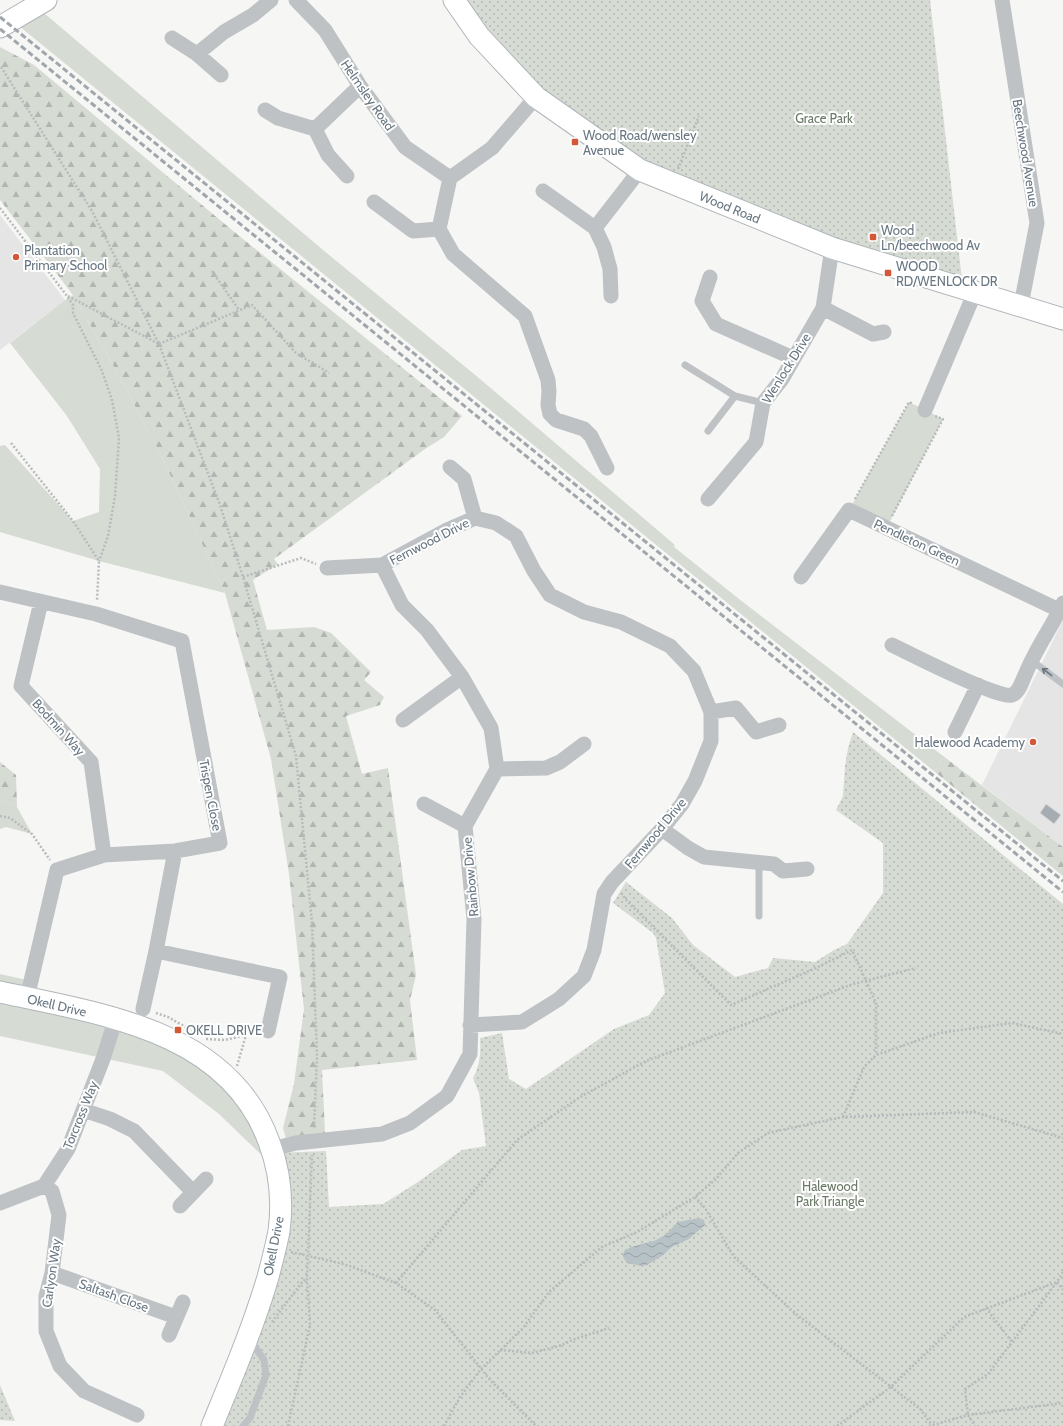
<svg xmlns="http://www.w3.org/2000/svg" width="1063" height="1426" viewBox="0 0 1063 1426" font-family="Cabin,sans-serif">
  <style>
    .built { fill: #e4e5e4 }
    .grass { fill: #d6dbd3 }
    .forest { fill: url(#forest-firs) }
    .park { fill: url(#park-dots) }
    .water { fill: url(#water-waves) }
    .building { fill: #a6adb2; stroke: #d8d8d6 }
    .lines { fill: none; stroke-linecap: round; stroke-linejoin: round }
    .secondary-casing { stroke: #b0b6ba; stroke-width: 23 }
    .path { stroke: #b8bbbd; stroke-width: 2.5; stroke-dasharray: 2 2; stroke-linecap: butt }
    .lane { stroke: #bec2c5; stroke-width: 7 }
    .street { stroke: #bec2c5; stroke-width: 15 }
    .secondary { stroke: #fff; stroke-width: 21 }
    .rail { stroke: #a0a6ab; stroke-width: 3; stroke-dasharray: 6 3; stroke-linecap: butt }
    .oneway { stroke: #687782 }
    .poi-dot { fill: #d25838; stroke: #fff; stroke-width: 1.5 }
    .labels { text-anchor: middle; stroke-width: 4; stroke-linejoin: round; paint-order: stroke }
    .street-label { font-size: 13px; fill: #687782; stroke: #fff }
    .park-label { font-size: 13px; fill: #6b7a67; stroke: #fff }
    .poi-label { font-size: 13px; fill: #687782; stroke: #fff; text-anchor: start }
  </style>
  <defs>
    <pattern id="forest-firs" width="22" height="20" patternUnits="userSpaceOnUse"><rect width="22" height="20" fill="#d6dbd3"/><path d="M5 1l3.5 6h-7zM16 11l3.5 6h-7z" fill="#b1b6b1"/></pattern>
    <pattern id="park-dots" width="8" height="8" patternUnits="userSpaceOnUse"><rect width="8" height="8" fill="#d6dbd3"/><path d="M2 2h.1M6 6h.1" fill="none" stroke="#b1b6b1" stroke-width="1.8" stroke-linecap="round"/></pattern>
    <pattern id="water-waves" width="16" height="10" patternUnits="userSpaceOnUse"><rect width="16" height="10" fill="#b7c2c6"/><path d="M0 5q4-4 8 0t8 0" fill="none" stroke="#99a2a6"/></pattern>
  </defs>
  <rect width="100%" height="100%" fill="#f6f6f4"/>
  <path class="built" d="M0 215 65 300 0 350Z
    M1063 620V847L982 785Z"/>
  <path class="grass" d="M44 13 323 250 480 379 675 545 674 547 739 599 943 756 935 772 19 26Z
    M73 295 118 374 162 457 225 593 99 561 0 532V446L5 445 73 521 99 512 100 469 67 416 10 343 65 300Z
    M909 402 943 419 887 527 849 510Z
    M0 799 17 807 32 834 6 827 0 829Z
    M0 974 31 981 27 998 0 992Z
    M0 993 186 1046 243 1094 277 1170 219 1114 163 1071 0 1036Z"/>
  <path class="forest" d="M0 47 34 65 232 230 462 416 444 437 425 449 274 559 278 564 253 580 267 630 314 627 331 633 371 672 364 680 384 697 380 705 346 716 362 774 388 768 416 975 410 1000 417 1060 322 1070 325 1133 286 1139 283 1128 294 1084 304 1009 289 874 271 759 225 593 162 457 118 374 73 295 0 200Z
    M943 756 1063 847V876L935 772Z
    M0 762 16 775 17 807 0 799Z"/>
  <path class="park" d="M454 0H930L963 289 653 175 527 88Z
    M853 732 1063 904V1426H217L282 1254 291 1225 287 1193 278 1153 326 1151 329 1207 383 1204 418 1182 462 1150 486 1146 479 1093 473 1078C480 1065 481 1053 480 1038L502 1033 509 1079 526 1089 614 1029 649 1015 665 993 656 938 653 933 613 903 626 882 672 918 693 945 735 977 768 968 773 958 815 962 834 950 847 944 883 893V843L836 810 843 796 845 766 848 748Z
    M0 1385 15 1421 0 1420Z"/>
  <path class="water" d="M699 1218 704 1220 705 1225 689 1239 672 1247 662 1256 647 1265 642 1266 627 1263 623 1257 624 1251 631 1247 654 1241 665 1235 678 1222Z"/>
  <path class="building" d="M1046 804 1061 815 1054 824 1040 813Z"/>
  <g class="lines">
    <g class="secondary-casing">
      <path id="secondary" d="M454 0 479 36 536 97 640 170 832 248 1063 319
        M0 27 46 0
        M0 992C101 1014 229 1030 269 1142 280 1171 283 1201 279 1231 276 1247 272 1262 268 1277 253 1328 232 1377 212 1426"/>
    </g>
    <path class="path" d="M1 67 92 211 159 344 220 505 243 577 296 756 312 923 317 1056 314 1128
      M678 169 699 116
      M0 208 67 296 73 305V313L102 371 112 400 119 438 115 496 108 536 99 561
      M212 271 239 310
      M68 296 159 344
      M159 344 252 305 296 353 329 373
      M11 443 73 521 99 561 97 601
      M855 499 909 402 913 404
      M892 516 943 419 935 416
      M243 577 301 558 316 564
      M0 816 10 818 32 834 50 860
      M621 893 628 902 731 1005 816 968 852 950 876 1003V1055
      M156 1013 168 1017 194 1032
      M206 1039 225 1040 246 1035
      M237 1066 246 1035 255 1033
      M843 1117 864 1067 876 1055 939 1033 1012 1023 1063 1034
      M695 1197 705 1208 734 1257 796 1314 920 1409 932 1425
      M291 1252 344 1264 396 1283 435 1310 490 1380 536 1426
      M1063 1272 1057 1282 1063 1290
      M396 1283 517 1140 580 1097 646 1061 853 984 916 968
      M986 1308 1012 1342
      M272 1322 303 1281 307 1278
      M500 1350 532 1353 559 1346 575 1339 609 1328
      M288 1426 310 1325 307 1278 312 1155
      M444 1426 460 1397 481 1369 523 1328 549 1292 602 1247 637 1232 695 1197 715 1180 738 1153 768 1133 843 1117 974 1112 1063 1138
      M837 1426 892 1386 964 1317 1057 1282 988 1374 965 1389 968 1415 975 1426
      M929 1426 968 1415 1063 1403"/>
    <path class="lane" d="M685 365 735 396
      M708 431 735 396 763 403
      M1031 660 1063 684
      M759 916V863
      M243 1426 250 1418 266 1375 264 1360 255 1347 248 1342"/>
    <path class="street" d="M296 0 325 30 360 86 405 147 450 178
      M1002 0 1037 223 1021 305
      M172 38 197 54 221 75
      M197 54 224 32 253 15 271 0
      M536 97 492 148 450 178 439 229 453 254 525 316 548 380 549 391 548 405 550 414 556 420 584 429 591 436 607 468
      M265 110 278 118 315 129
      M347 176 328 155 315 129 360 86
      M543 191 595 228 640 170
      M374 202 413 231 439 229
      M595 228 604 247 610 269 611 296
      M710 277 702 301 716 324 793 358
      M823 308 873 334 884 332
      M925 410 975 292
      M450 467 464 479 475 518
      M708 499 756 442 763 403 782 379 823 308 832 248
      M327 568 382 565 445 531 475 518 496 523 516 536 534 571 550 595 584 612 621 622 670 646 694 671 711 712V741L695 781 682 804 662 829 612 882 604 894 594 950 584 976 559 999 522 1022 470 1025
      M801 577 849 510 1059 610
      M0 592 96 614 182 641 220 843 175 851 104 855 57 870 27 998
      M41 602 21 686 91 762 104 855
      M892 645C908 653 1001 700 1012 695 1020 692 1022 680 1026 673 1036 648 1052 627 1063 603
      M711 712 736 708 756 732 779 725
      M403 720 462 677
      M955 732 978 685
      M497 769 546 768 560 762 584 744
      M424 804 465 826
      M662 829 688 848 704 857 774 864 783 871 807 869
      M156 951 280 977 268 1031
      M143 1009 156 951 175 851
      M83 1110 110 1119 134 1131 193 1192
      M272 1149 296 1143 382 1134 410 1123 447 1096 470 1054 474 919 465 826 497 769 491 728 462 677 427 630 402 605 382 565
      M44 1186 52 1191 59 1215 52 1273 46 1296V1331L60 1366 84 1391 137 1415
      M0 1203 44 1186 68 1149 103 1059 116 1018
      M180 1206 206 1179
      M52 1273 176 1317
      M169 1335 183 1302"/>
    <use href="#secondary" class="secondary"/>
    <path class="rail" d="M0 17 1063 881
      M0 29 1063 892"/>
  </g>
  <defs><path id="oneway-shaft" d="M-6 0H5M1.5-3L5.5 0L1.5 3" fill="none" stroke-width="1.6" stroke-linecap="round" stroke-linejoin="round"/></defs>
  <use class="oneway" href="#oneway-shaft" transform="translate(1047 672) rotate(-143)"/>
  <g class="poi-dot">
    <rect x="571" y="138" width="8" height="8" rx="2"/>
    <rect x="869" y="233" width="8" height="8" rx="2"/>
    <circle cx="16" cy="257" r="4"/>
    <rect x="884" y="269" width="8" height="8" rx="2"/>
    <circle cx="1033" cy="742" r="4"/>
    <rect x="174" y="1026" width="8" height="8" rx="2"/>
  </g>
  <g class="labels">
    <g class="street-label">
      <text transform="translate(368 95) rotate(55)" y="5">Helmsley Road</text>
      <text transform="translate(1026 153) rotate(81)" y="5">Beechwood Avenue</text>
      <text transform="translate(730 207) rotate(22)" y="5">Wood Road</text>
      <text transform="translate(786 368) rotate(-58)" y="5">Wenlock Drive</text>
      <text transform="translate(429 541) rotate(-27)" y="5">Fernwood Drive</text>
      <text transform="translate(917 542) rotate(25)" y="5">Pendleton Green</text>
      <text transform="translate(59 727) rotate(48)" y="5">Bodmin Way</text>
      <text transform="translate(211 795) rotate(79)" y="5">Trispen Close</text>
      <text transform="translate(655 833) rotate(-50)" y="5">Fernwood Drive</text>
      <text transform="translate(470 877) rotate(-95)" y="5">Rainbow Drive</text>
      <text transform="translate(57 1005) rotate(13)" y="5">Okell Drive</text>
      <text transform="translate(80 1115) rotate(-68)" y="5">Torcross Way</text>
      <text transform="translate(273 1246) rotate(-79)" y="5">Okell Drive</text>
      <text transform="translate(51 1273) rotate(-82)" y="5">Carlyon Way</text>
      <text transform="translate(114 1295) rotate(20)" y="5">Saltash Close</text>
    </g>
    <g class="park-label">
      <text x="824" y="123">Grace Park</text>
      <text x="830" y="1191">Halewood<tspan x="830" dy="15">Park Triangle</tspan></text>
    </g>
    <g class="poi-label">
      <text x="583" y="140">Wood Road/wensley<tspan x="583" dy="15">Avenue</tspan></text>
      <text x="881" y="235">Wood<tspan x="881" dy="15">Ln/beechwood Av</tspan></text>
      <text x="24" y="255">Plantation<tspan x="24" dy="15">Primary School</tspan></text>
      <text x="896" y="271">WOOD<tspan x="896" dy="15">RD/WENLOCK DR</tspan></text>
      <text x="1025" y="747" text-anchor="end">Halewood Academy</text>
      <text x="186" y="1035">OKELL DRIVE</text>
    </g>
  </g>
</svg>
